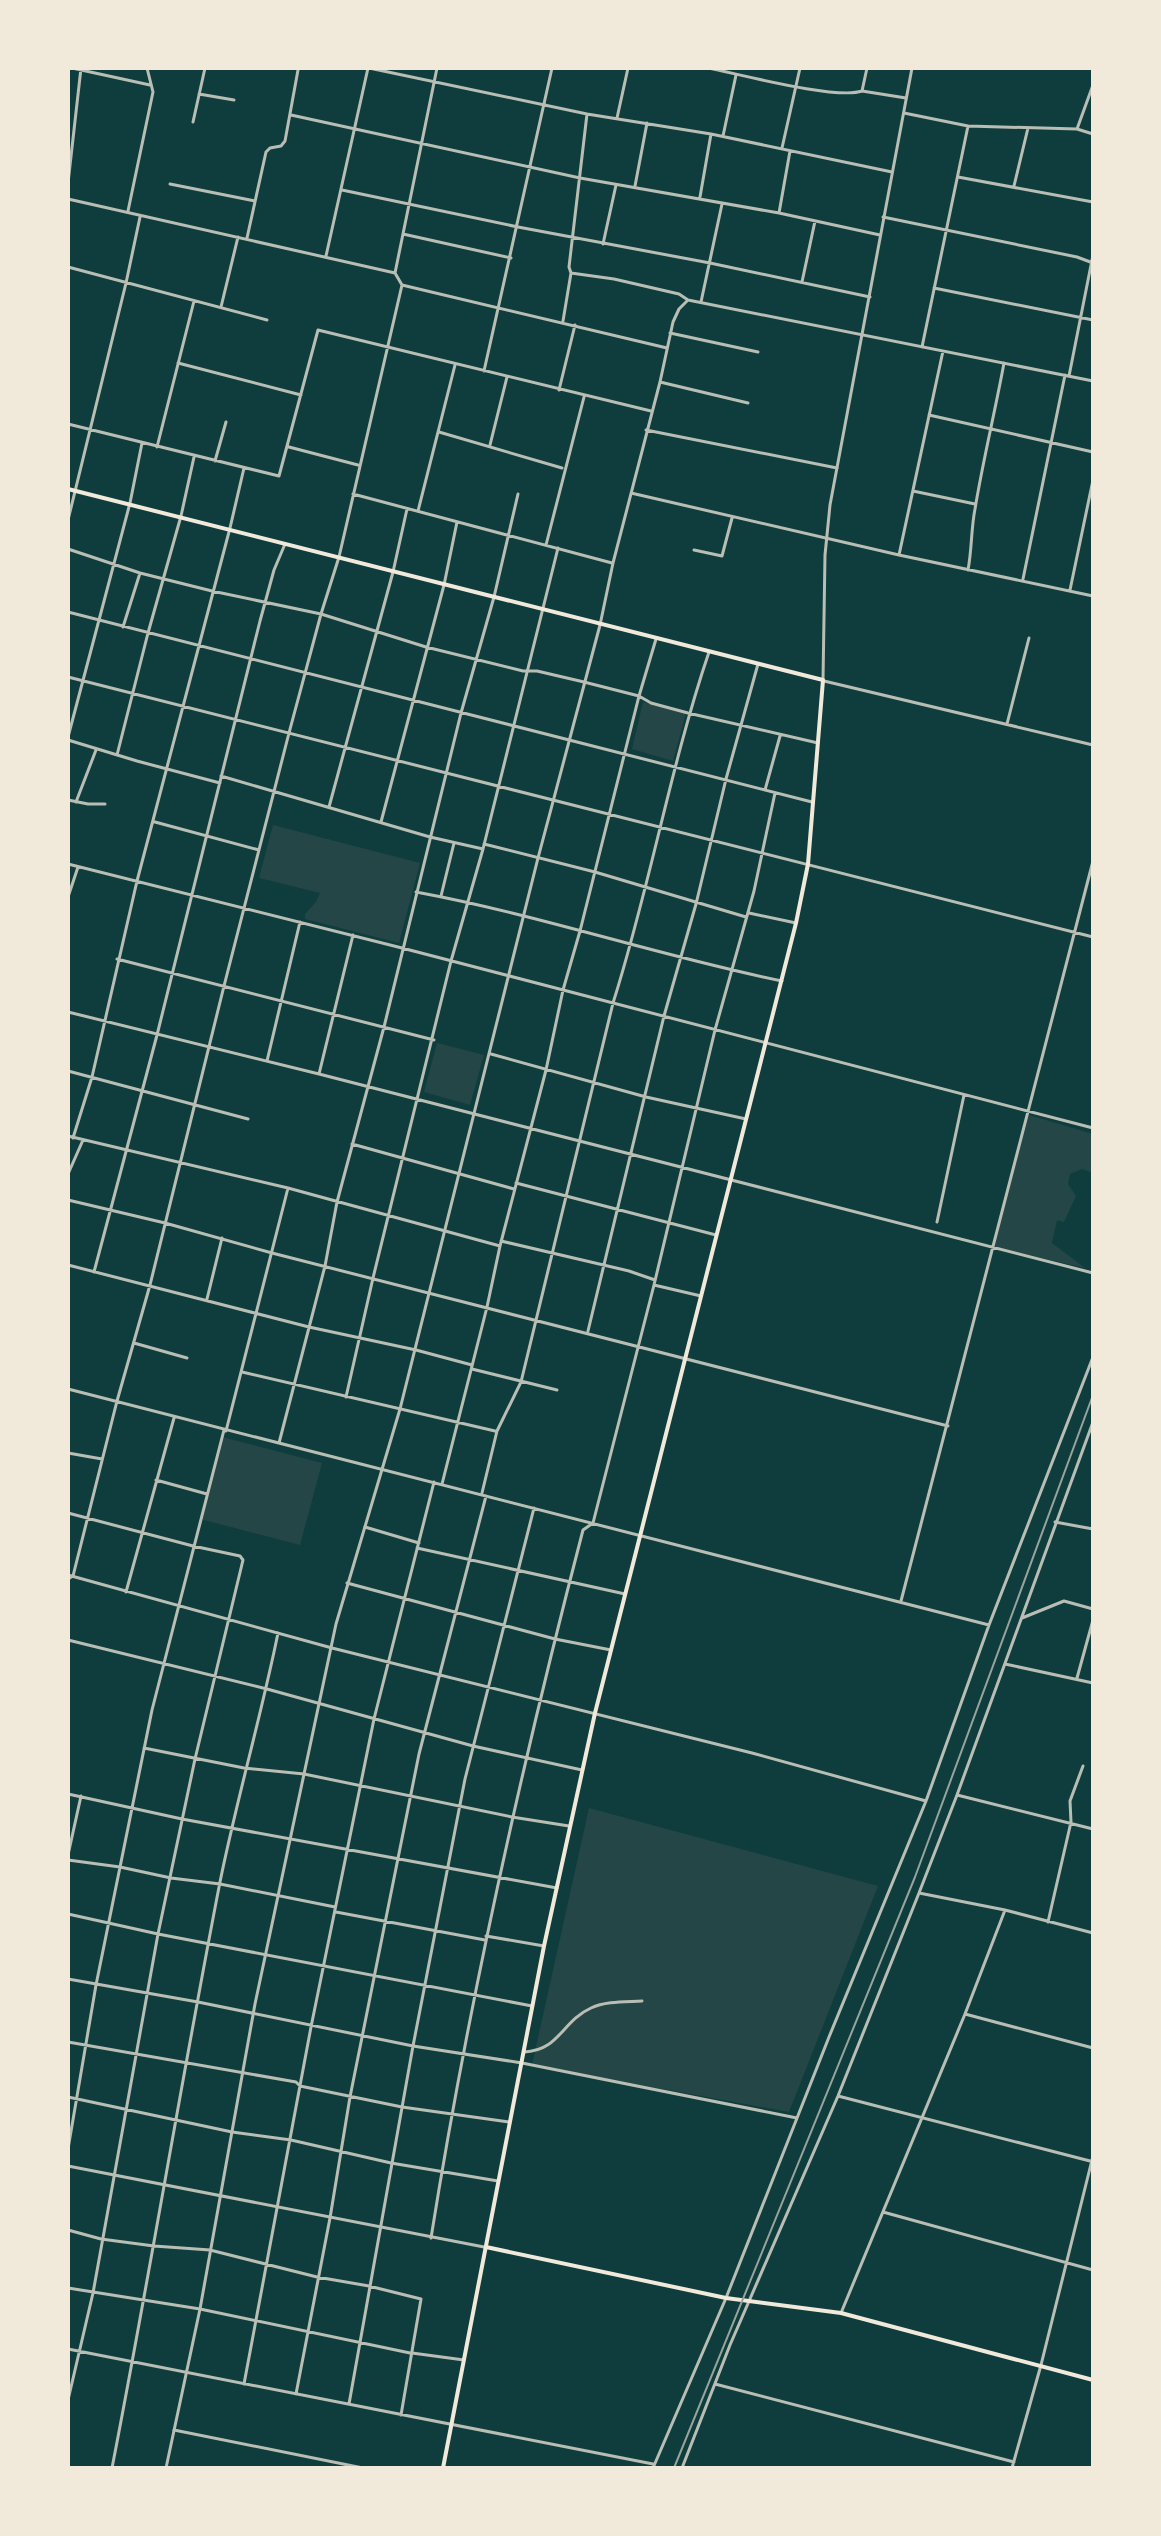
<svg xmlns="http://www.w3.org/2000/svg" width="1161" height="2536" viewBox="0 0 1161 2536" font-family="Georgia,serif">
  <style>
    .green { fill: #244646 }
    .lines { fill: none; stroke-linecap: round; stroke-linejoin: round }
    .minor { stroke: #b8beb3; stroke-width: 3 }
    .tertiary { stroke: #b8beb3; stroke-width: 3 }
    .secondary { stroke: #f1e9da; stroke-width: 4 }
    .rail { stroke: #97a49c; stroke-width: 2 }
  </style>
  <rect width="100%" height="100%" fill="#0f3d3e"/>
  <path class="green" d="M643 702 686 713 673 761 632 749Z
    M273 825 420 863 399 943 305 919V914L316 902 320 893 259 878Z
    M437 1043 484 1055 470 1105 424 1092Z
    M1029 1115 1093 1134V1173L1082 1169 1070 1174 1068 1184 1076 1196 1064 1222 1057 1220 1052 1243 1085 1268 993 1247Z
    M222 1437 322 1463 300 1545 200 1519Z
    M589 1808 878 1886 789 2112 532 2065Z"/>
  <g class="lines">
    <path class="minor" d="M72 68 150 85
      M369 68 587 114 711 134 892 172
      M708 68C739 74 836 100 862 91L906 98
      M862 91 867 68
      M199 94 234 100
      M904 113 968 126 1077 129 1093 134
      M291 115 580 178 779 213 880 235
      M617 118 628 68
      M193 122 205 68
      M1077 129 1093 85
      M723 136 736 75
      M782 148 800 68
      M958 177 1093 202
      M68 183 81 68
      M170 184 255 201
      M635 186 647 123
      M1014 186 1028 128
      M342 190 518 227 710 263 870 297
      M700 197 711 134
      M68 199 395 273
      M128 211 153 92 147 68
      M779 213 790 151
      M883 217 1077 257 1093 263
      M403 234 511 258
      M247 238 266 152 270 148 281 146 285 141 298 70
      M603 244 616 185
      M326 256 368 68
      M68 267 267 320
      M571 273 614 279 679 294 688 300 1093 381
      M802 282 815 221
      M402 285 667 348
      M934 288 1093 320
      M701 302 722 204
      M221 307 238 237
      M563 321 571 273 569 267 587 114
      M670 333 758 352
      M922 347 968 126
      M178 363 301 395
      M484 371 552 68
      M1069 376 1093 255
      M660 382 748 403
      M559 390 575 325
      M929 415 1093 452
      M68 424 279 476 318 330 651 411
      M646 430 837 468
      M439 432 562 468
      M490 445 507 377
      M157 447 194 301
      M289 447 358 465
      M215 461 226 422
      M913 491 975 504
      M631 493 899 555 1093 596
      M353 494 612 563
      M418 511 455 365
      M68 520 126 283 140 217
      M546 545 584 397
      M68 549 140 573 212 591 321 614 426 647 523 671H537L584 682 639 696 651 703 688 713 818 743
      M694 550 722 556 732 518
      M899 555 943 351
      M968 570C972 549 971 529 975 509 983 460 995 412 1004 363
      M1023 579 1065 375
      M1070 590 1093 480
      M68 612 812 802
      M600 625 613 563 660 382 673 322 679 309 688 300
      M123 627 140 573
      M68 677 1093 937
      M824 681 1093 745
      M1007 724 1029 638
      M68 737 130 503 142 443
      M68 740 137 761 220 783
      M117 755 148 633 181 516 194 457
      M221 776 430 837 483 849
      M765 790 780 736
      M68 800 88 804H105
      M76 802 96 750
      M329 807 393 572 407 509
      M155 822 259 850
      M381 822 444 585 457 522
      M484 844 595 872 746 917
      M68 864 402 948 1093 1128
      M416 892C540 915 659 956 782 981
      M441 896 454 843
      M68 897 78 867
      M749 913 796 923
      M117 959 434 1040
      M68 1012 319 1074 1093 1273
      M491 1054 646 1097 746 1119
      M267 1061 300 922
      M68 1071 248 1119
      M319 1074 353 935
      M68 1136 288 1188 500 1246
      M73 1138 92 1077 137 881 230 528 244 468
      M352 1144 514 1189
      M68 1174 83 1140
      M516 1183 716 1235
      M68 1200 165 1223 272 1253 948 1426
      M937 1222 964 1095
      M501 1241 629 1271 655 1280
      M68 1265 309 1327 416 1350 472 1365
      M94 1272 157 1035 260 621 274 570 285 544
      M654 1285 701 1296
      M207 1299 222 1238
      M588 1331 664 1016 696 904 726 779 758 664
      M134 1343 187 1358
      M472 1369 557 1390
      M242 1372 495 1431
      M68 1389 989 1625
      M346 1397 373 1278 451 961 483 849 558 548
      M226 1431 288 1188
      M279 1443 325 1266 337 1202 384 1027 461 713 494 597 518 494
      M68 1453 102 1459
      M156 1480 207 1494
      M442 1484 487 1307 500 1246 546 1070 563 990 580 931 639 696 656 639
      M482 1493 497 1431 521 1382 613 1003C650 887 670 767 709 652
      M68 1513 193 1546 240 1556 243 1560 195 1759 158 1934 93 2293 68 2400
      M1055 1522 1093 1529
      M365 1527 419 1543
      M417 1548 625 1594
      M68 1575 332 1648 752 1753 926 1801
      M68 1579 73 1576 117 1401 150 1285 224 986 289 733 321 614 339 557 402 285 395 273 437 68
      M347 1583 555 1639 611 1650
      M126 1592 174 1418
      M901 1601 1093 861
      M1022 1618 1064 1601 1093 1609
      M68 1640 267 1689 473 1746 582 1770
      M1005 1664 1093 1683
      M1077 1678 1093 1620
      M144 1748 244 1768 304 1774 512 1817 569 1826
      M68 1794 182 1819 557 1888
      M957 1795 1093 1829
      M68 1855 81 1796
      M68 1860 120 1867 171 1878 220 1884 335 1907
      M919 1893 1005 1910 1093 1933
      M336 1912 485 1940
      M68 1914 158 1934 532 2006
      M1048 1922 1071 1822 1070 1801 1083 1766
      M486 1936 544 1946
      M68 1979 198 2002 413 2046 522 2063 797 2118
      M965 2014 1093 2048
      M68 2042 296 2082 300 2086 402 2107 509 2122
      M524 2052C559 2051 562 2021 591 2008 606 2001 626 2002 642 2001
      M838 2096 1090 2161
      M68 2097 232 2132 291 2140 391 2163 498 2181
      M68 2149 96 1985 152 1710 224 1430
      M883 2212 1093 2270
      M68 2230 101 2239 154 2246 210 2250 317 2277 369 2286 421 2299 401 2415
      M431 2238C469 2000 522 1764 583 1530L593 1523 654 1285 715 1030 754 891 775 793
      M68 2288 200 2309 410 2353
      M841 2313 965 2014 1005 1910
      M68 2349 653 2464
      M244 2384 311 2027 374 1719 434 1482
      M715 2384 1014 2462
      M296 2394 330 2218 350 2097 419 1754 486 1496
      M349 2404 413 2046 465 1779 534 1508
      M174 2430 363 2468
      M112 2468C150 2273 182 2077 220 1882 237 1798 261 1717 278 1633
      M653 2468 726 2298 829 2037 926 1801 989 1625 1093 1357
      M682 2468 730 2345 838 2096 919 1893 957 1795 1093 1422
      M1012 2468 1041 2365 1093 2156"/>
    <path class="tertiary" d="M823 680 825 555 830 505 912 68
      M68 2166 484 2247
      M412 2353 464 2360
      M166 2468 200 2309 255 2004 336 1624 400 1409 538 858 600 625"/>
    <path class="secondary" d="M68 489 823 680 808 864 796 923 595 1713 544 1946 443 2468
      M486 2247 726 2298 841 2313 1093 2380"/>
    <path class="rail" d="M674 2468 915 1877 1093 1395"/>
  </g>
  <rect width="1161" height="2536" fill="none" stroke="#f1e9da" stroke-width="140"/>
</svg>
